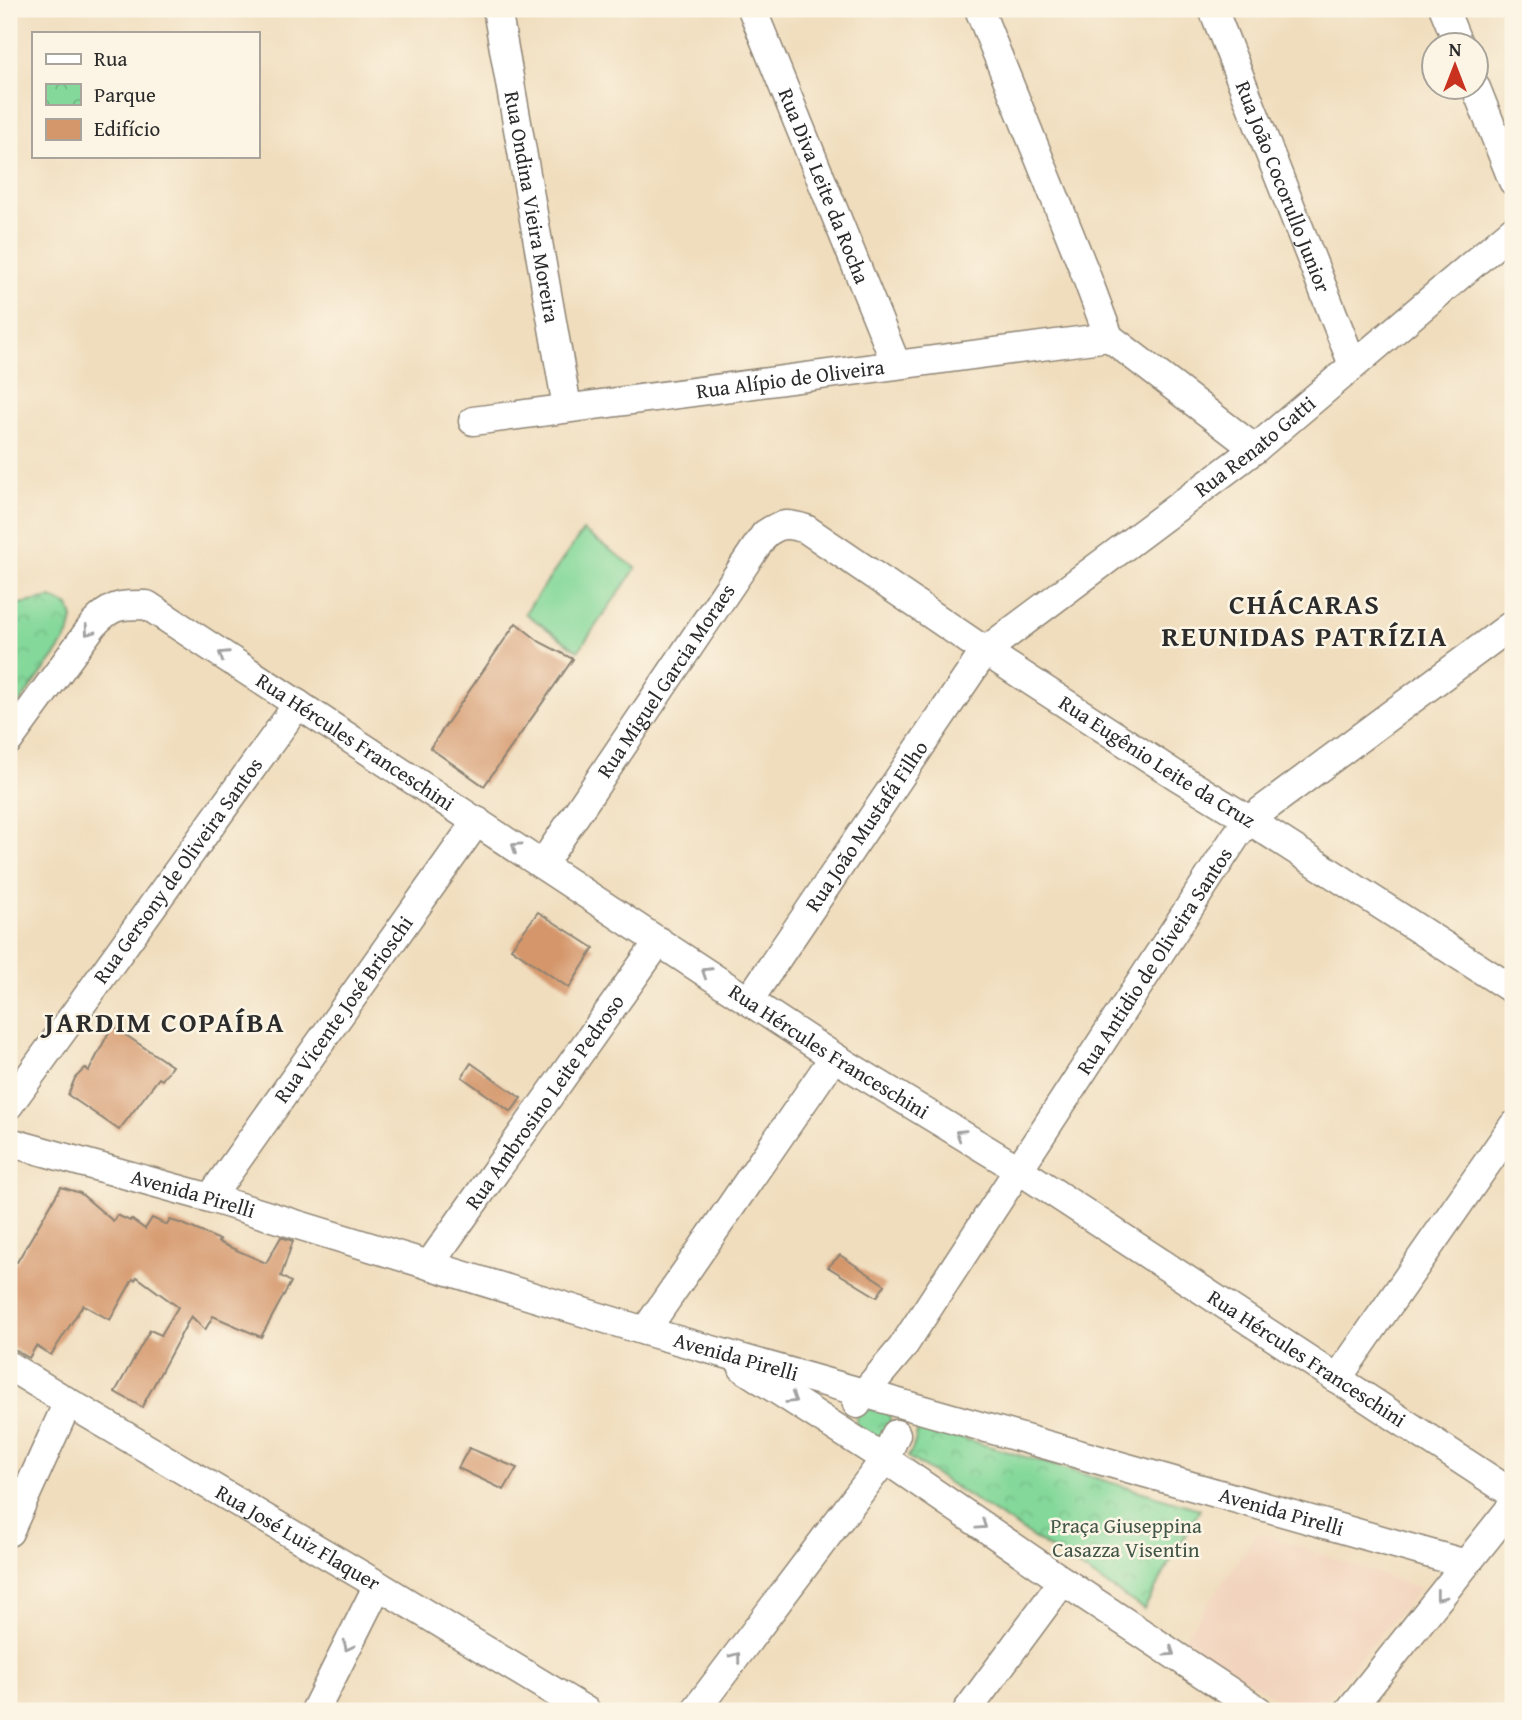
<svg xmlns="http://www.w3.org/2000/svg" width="1522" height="1720" viewBox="0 0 1522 1720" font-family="'Gentium Book Plus',serif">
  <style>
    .built { fill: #f2d4be }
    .park { fill: url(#park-crowns); stroke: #588262; stroke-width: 2 }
    .pitch { fill: #84d89a; stroke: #588262; stroke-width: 2 }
    .building { fill: #d4966b }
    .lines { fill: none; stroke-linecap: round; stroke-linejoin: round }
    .minor-casing { stroke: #8e8474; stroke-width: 31 }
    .minor { stroke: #fff; stroke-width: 28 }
    .oneway { stroke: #a0a0a0 }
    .labels { text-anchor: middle; stroke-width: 5; stroke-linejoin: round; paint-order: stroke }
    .street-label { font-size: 21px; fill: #2b2b2b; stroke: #fcf5e5 }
    .park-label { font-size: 21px; fill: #415647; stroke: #fcf5e5 }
    .district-label { font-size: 28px; font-weight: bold; letter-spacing: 2px; fill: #2b2b2b; stroke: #fcf5e5 }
  </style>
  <defs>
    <pattern id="park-crowns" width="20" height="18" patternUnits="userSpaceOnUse" patternTransform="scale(1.75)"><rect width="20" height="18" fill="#84d89a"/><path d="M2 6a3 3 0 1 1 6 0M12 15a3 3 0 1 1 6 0" fill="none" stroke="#72ba85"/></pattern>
  </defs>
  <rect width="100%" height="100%" fill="#fcf5e5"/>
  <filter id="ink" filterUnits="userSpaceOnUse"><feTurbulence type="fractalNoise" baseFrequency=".0143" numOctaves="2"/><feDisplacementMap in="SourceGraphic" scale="14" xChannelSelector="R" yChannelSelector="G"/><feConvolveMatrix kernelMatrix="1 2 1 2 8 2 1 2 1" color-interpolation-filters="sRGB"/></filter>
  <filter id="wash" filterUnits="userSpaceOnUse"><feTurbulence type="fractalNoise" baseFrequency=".00686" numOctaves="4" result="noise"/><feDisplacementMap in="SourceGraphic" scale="28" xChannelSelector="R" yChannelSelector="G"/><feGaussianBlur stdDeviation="1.57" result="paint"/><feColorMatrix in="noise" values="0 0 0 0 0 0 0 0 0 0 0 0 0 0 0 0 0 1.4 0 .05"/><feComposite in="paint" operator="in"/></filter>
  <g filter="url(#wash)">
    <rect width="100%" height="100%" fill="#f0ddbd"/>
    <path class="built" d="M1258 1532 1420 1588 1315 1711H1296L1182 1640Z"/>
    <path class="park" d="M51 598 69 606 73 618 70 632 60 649 9 717V606Z
      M863 1406 888 1411C894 1427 890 1435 873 1439L858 1431C855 1420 856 1415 863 1406Z
      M918 1425 1200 1509 1144 1609 908 1457C915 1447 917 1437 918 1425Z"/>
    <path class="pitch" d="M583 531 636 568 578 651 525 613Z"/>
    <g id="blocks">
      <path class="building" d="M516 623 540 642 573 659 484 786 430 748Z
        M538 912 594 948 569 988 511 948Z
        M112 1026 172 1066 162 1080 159 1078 119 1130 68 1095 75 1078 85 1068 89 1071Z
        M471 1063 521 1098 511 1112 462 1077Z
        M61 1187 80 1193 113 1221 117 1215 130 1221 131 1219 145 1229 152 1218 167 1225 170 1220 183 1224 220 1240 218 1242 266 1263 281 1237 293 1241 281 1276 291 1282 261 1337 213 1316 205 1330 191 1316 142 1407 115 1392 150 1330 161 1335 178 1307 137 1277 135 1280 133 1279 110 1320 83 1305 51 1355 36 1346 29 1358 9 1346V1257L17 1262Z
        M840 1255 885 1285 877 1297 828 1267Z
        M469 1448 517 1468 504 1490 458 1468Z"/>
    </g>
  </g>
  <g filter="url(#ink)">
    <use href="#blocks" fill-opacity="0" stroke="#8e8474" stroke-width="2"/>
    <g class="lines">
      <g class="minor-casing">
        <g id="minor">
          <path id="s1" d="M497 9 567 407"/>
          <path id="s2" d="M752 9 896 364"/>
          <path d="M979 9 1084 270 1109 337"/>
          <path id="s3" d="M1213 9 1353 365"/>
          <path d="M1444 9 1459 46"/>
          <path d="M1476 88 1513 181"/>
          <path d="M1109 337 1255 449"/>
          <path id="s4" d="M473 421 1109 337"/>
          <path id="s5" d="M9 740 93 625C112 604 120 605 147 605L834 1057 1018 1169 1513 1494"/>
          <path id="s6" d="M542 865 765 534C781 523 787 523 806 529L985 651 1177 776 1249 820 1513 990"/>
          <path id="s7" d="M749 1000 985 651 1255 449 1513 230"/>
          <path id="s8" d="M9 1105 298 704"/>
          <path id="s9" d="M9 1142 210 1198 645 1331 1466 1564"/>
          <path id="s10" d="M210 1198 477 821"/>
          <path id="s11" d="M429 1265 659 941"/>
          <path d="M645 1331 834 1057"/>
          <path id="s12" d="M9 1366 68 1402 378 1585 586 1711"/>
          <path d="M743 1368 885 1459 1063 1581 1259 1711"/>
          <path d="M1337 1379 1513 1126"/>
          <path id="s13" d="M857 1404 864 1393 902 1348 1236 836 1249 820 1513 624"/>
          <path d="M9 1532 68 1402"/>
          <path d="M315 1711 378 1585"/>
          <path d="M695 1711 885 1459 896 1434"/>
          <path d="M967 1711 1063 1581"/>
          <path d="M1349 1711 1513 1505"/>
        </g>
      </g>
      <use href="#minor" class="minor"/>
    </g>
    <defs><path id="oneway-chevron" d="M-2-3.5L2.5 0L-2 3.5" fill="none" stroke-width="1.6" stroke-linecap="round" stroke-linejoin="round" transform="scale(1.75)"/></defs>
    <g class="oneway">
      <use href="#oneway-chevron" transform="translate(89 631) rotate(127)"/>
      <use href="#oneway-chevron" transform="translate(223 655) rotate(-147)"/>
      <use href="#oneway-chevron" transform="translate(516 847) rotate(-146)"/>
      <use href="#oneway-chevron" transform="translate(706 972) rotate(-147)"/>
      <use href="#oneway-chevron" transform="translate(960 1134) rotate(-149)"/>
      <use href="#oneway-chevron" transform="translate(792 1399) rotate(32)"/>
      <use href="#oneway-chevron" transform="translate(982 1525) rotate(34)"/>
      <use href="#oneway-chevron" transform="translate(1440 1596) rotate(128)"/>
      <use href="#oneway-chevron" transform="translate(348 1646) rotate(117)"/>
      <use href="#oneway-chevron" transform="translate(1170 1652) rotate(34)"/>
      <use href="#oneway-chevron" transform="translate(736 1657) rotate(-53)"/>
    </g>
  </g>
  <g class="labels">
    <g class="street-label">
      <text dy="7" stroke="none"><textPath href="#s2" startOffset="191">Rua Diva Leite da Rocha</textPath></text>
      <text dy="7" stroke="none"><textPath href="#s3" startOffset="191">Rua João Cocorullo Junior</textPath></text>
      <text dy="7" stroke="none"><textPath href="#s1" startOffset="201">Rua Ondina Vieira Moreira</textPath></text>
      <text dy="7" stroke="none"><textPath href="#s4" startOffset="320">Rua Alípio de Oliveira</textPath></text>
      <text dy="7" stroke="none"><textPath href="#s7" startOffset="760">Rua Renato Gatti</textPath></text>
      <text dy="7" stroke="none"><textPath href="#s6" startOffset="222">Rua Miguel Garcia Moraes</textPath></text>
      <text dy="7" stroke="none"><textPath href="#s5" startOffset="452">Rua Hércules Franceschini</textPath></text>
      <text dy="7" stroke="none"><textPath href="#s6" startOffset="864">Rua Eugênio Leite da Cruz</textPath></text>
      <text dy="7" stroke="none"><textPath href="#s7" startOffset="210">Rua João Mustafá Filho</textPath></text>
      <text dy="7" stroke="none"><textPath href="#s8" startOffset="289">Rua Gersony de Oliveira Santos</textPath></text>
      <text dy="7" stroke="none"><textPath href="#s13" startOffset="534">Rua Antidio de Oliveira Santos</textPath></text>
      <text dy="7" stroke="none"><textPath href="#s10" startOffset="231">Rua Vicente José Brioschi</textPath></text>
      <text dy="7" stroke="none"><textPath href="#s5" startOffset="1018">Rua Hércules Franceschini</textPath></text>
      <text dy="7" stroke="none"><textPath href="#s11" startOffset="200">Rua Ambrosino Leite Pedroso</textPath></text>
      <text dy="7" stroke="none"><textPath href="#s9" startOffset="191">Avenida Pirelli</textPath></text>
      <text dy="7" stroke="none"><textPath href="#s9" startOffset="758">Avenida Pirelli</textPath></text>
      <text dy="7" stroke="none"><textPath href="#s5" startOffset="1586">Rua Hércules Franceschini</textPath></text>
      <text dy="7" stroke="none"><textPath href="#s9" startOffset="1325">Avenida Pirelli</textPath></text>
      <text dy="7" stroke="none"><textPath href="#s12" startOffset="336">Rua José Luiz Flaquer</textPath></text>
    </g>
    <g class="park-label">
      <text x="1126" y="1533">Praça Giuseppina<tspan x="1126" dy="24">Casazza Visentin</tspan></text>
    </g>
    <g class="district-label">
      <text x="1305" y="614">CHÁCARAS<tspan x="1305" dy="32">REUNIDAS PATRÍZIA</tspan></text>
      <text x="165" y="1032">JARDIM COPAÍBA</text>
    </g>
  </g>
  <rect width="1522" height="1720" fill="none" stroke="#fcf5e5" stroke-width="35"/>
  <rect x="32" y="32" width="228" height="126" fill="#fcf5e5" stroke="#a8a49b" stroke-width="2"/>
  <rect x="46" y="54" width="35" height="10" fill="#ffffff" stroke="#a8a49b" stroke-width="2"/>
  <text x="94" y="66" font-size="21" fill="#2b2b2b">Rua</text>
  <rect x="46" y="84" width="35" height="21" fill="url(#park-crowns)" stroke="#a8a49b" stroke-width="2"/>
  <text x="94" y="102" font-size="21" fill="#2b2b2b">Parque</text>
  <rect x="46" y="119" width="35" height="21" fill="#d4966b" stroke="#a8a49b" stroke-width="2"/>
  <text x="94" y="136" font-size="21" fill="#2b2b2b">Edifício</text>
  <g transform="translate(1455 66)"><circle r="33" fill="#fcf5e5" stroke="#a8a49b" stroke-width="2"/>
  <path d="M0-5L12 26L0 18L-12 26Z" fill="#c8321e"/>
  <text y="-10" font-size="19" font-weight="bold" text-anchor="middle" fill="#2b2b2b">N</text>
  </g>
</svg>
